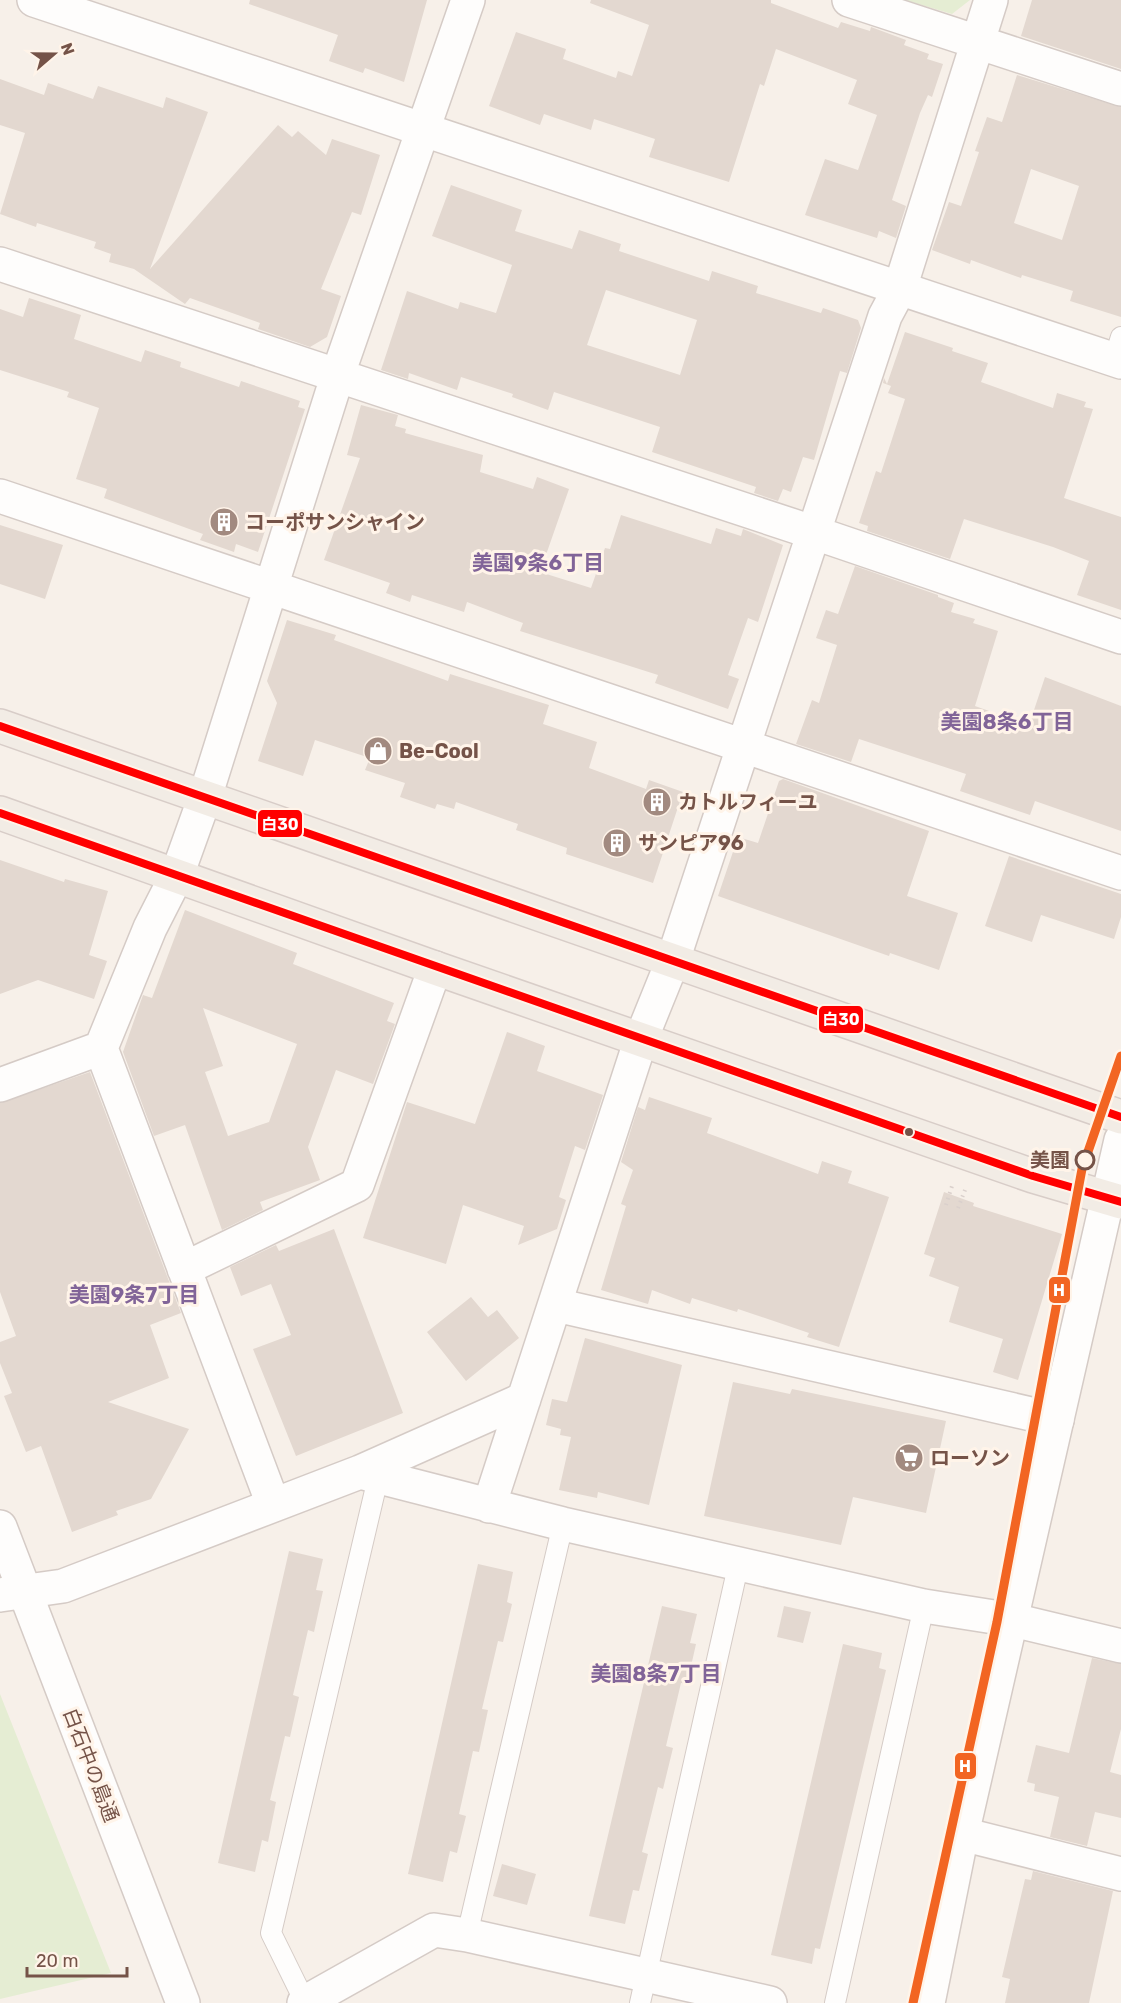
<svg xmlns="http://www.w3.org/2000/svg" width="1121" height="2003" viewBox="0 0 1121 2003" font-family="Rubik,'Noto Sans JP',sans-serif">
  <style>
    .green { fill: #e5edd3 }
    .building { fill: #e3d8d0; fill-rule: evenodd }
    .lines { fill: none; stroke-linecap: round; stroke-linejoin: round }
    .service-casing { stroke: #d5cbc6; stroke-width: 22 }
    .minor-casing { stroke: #d5cbc6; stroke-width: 36 }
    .tertiary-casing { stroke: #d5cbc6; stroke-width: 36 }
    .primary-casing { stroke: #d8cdc8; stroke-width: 36 }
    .path { stroke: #dad0cc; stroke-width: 4; stroke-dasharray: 1.5 4.5; stroke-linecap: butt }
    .service { stroke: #fefdfc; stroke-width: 20 }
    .minor { stroke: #fefdfc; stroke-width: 33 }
    .tertiary { stroke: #fefdfc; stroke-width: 33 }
    .primary { stroke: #f2ece5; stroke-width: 33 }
    .bus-1-casing { stroke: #fff4e9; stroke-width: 12 }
    .bus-1 { stroke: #f00; stroke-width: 8 }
    .metro-1-casing { stroke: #fff4e9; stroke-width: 14 }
    .metro-1 { stroke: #f26522; stroke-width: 9 }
    .bus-dot { fill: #755348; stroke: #fff4e9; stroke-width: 2 }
    .stop-dot { fill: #fff4e9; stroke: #755348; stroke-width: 3 }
    .labels { text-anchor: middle; stroke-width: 6; stroke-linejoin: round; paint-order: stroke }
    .poi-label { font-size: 20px; font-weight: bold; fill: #755348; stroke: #fff4e9; text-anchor: start }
    .stop-label { font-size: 20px; font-weight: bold; fill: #755348; stroke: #fff4e9; text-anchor: end }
    .street-label { font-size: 20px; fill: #755348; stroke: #fff4e9 }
    .neighbourhood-label { font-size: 21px; font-weight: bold; fill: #816498; stroke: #fff4e9 }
    .line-badge { stroke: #fff4e9; stroke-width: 2 }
    .badge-label { font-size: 16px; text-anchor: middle; font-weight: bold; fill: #fff }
  </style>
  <rect width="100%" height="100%" fill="#f7f0e9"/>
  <path class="green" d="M905 0H970L952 14Z
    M0 1694 111 1973 0 1999Z"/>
  <path class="building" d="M250 0H427L404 82 365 68 363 73 329 61 338 35 249 4Z
    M591 0H771V3L838 28 841 22 870 31 871 27 906 40 904 45 929 54 927 59 943 64 932 97 928 95 920 113 892 200 906 206 896 238 879 231 877 238 805 215 825 159 858 170 877 115 848 104 857 80 776 49 764 86 760 84 729 182 649 157 655 139 594 119 591 130 544 114 540 125 489 106 516 32 566 49 563 59 616 78 618 71 632 76 649 25 590 3Z
    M1032 0H1121V69L1021 36Z
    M1017 75 1121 107V317L1070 301 1073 291 1022 275 1021 278 971 260 970 264 932 250 949 202 961 206 979 152 975 151 987 117 1002 122ZM1031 169 1079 186 1062 240 1014 223Z
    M0 79 44 95 48 83 93 99 98 86 163 108 166 97 208 112 150 269 278 125 292 137 298 131 326 155 332 139 380 155 361 215 352 212 321 289 341 296 327 337 310 347 258 329 260 323 190 298 185 304 134 269 109 262 111 254 94 248 96 242 37 223 36 227 0 214 25 133 0 125Z
    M451 185 522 210 515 231 572 249 579 230 621 244 619 251 709 281 712 271 758 286 756 293 821 313 823 308 858 320 861 328 847 373 840 371 814 460 803 457 791 492 783 489 778 501 754 493 756 487 652 452 660 427 554 392 548 410 512 397 513 394 461 377 457 390 409 373 408 379 381 370 407 291 458 309 460 302 496 313 512 265 432 236ZM606 290 697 320 680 375 587 345Z
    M29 298 81 315 74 339 141 362 145 350 181 362 180 367 239 387 241 381 300 401 298 407 305 409 258 552 236 544 234 552 200 540 203 534 104 498 107 489 76 479 99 408 67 397 69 392 0 370V309L23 317Z
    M905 332 953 348 952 351 988 363 981 382 1053 408 1057 393 1086 402 1084 407 1093 409 1064 498 1121 517V610L1077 595 1089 561 1053 547 964 519 950 559 867 531 868 526 859 523 876 471 881 473 905 399 888 393 891 386 883 383 884 378 887 384Z
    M361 405 398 415 395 426 406 429 405 433 483 455 480 472 533 489 537 477 569 489 540 572 591 588 605 548 610 549 621 515 711 544 716 528 741 536 743 529 783 545 758 622 748 618 728 675 739 679 728 709 655 683 658 675 520 631 523 623 467 602 464 612 412 595 410 602 386 593 390 583 324 560 360 458 347 455Z
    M0 525 63 545 45 599 0 584Z
    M855 566 938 595V597L954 603 951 612 975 619 973 623 998 631 975 706 1029 725 1045 677 1121 706V831L1035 801 1030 815 960 791 966 774 859 739 851 762 796 744 812 700 819 703 837 645 816 638 826 610 838 614Z
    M287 620 336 635 334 640 448 681 450 674 549 705 543 724 597 742 589 768 646 789 649 780 683 792 653 883 566 854 567 848 516 830 518 824 456 802 454 809 437 804 435 809 400 797 405 783 365 770 370 758 315 740 303 776 258 761 277 703 267 681Z
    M783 779 929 831 907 896 958 913 939 970 890 953 889 956 718 896 738 837 758 843 779 781Z
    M1009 856 1121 894V917L1114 939 1041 915 1032 942 985 926Z
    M0 860 64 882 65 879 108 891 89 955 107 961 94 999 38 980 0 994Z
    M185 910 297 953 293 964 394 1003 387 1021 395 1024 373 1084 336 1070 308 1147 320 1180 260 1202 263 1210 222 1230 185 1125 154 1136 123 1052 143 995 152 998ZM203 1008 297 1044 269 1122 228 1136 205 1072 223 1066Z
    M507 1032 545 1046 537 1071 603 1095 585 1150 575 1146 559 1197 566 1200 557 1229 518 1245 524 1226 463 1205 446 1264 363 1238 407 1102 475 1124Z
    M90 1072 181 1313 150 1325 169 1378 108 1402 189 1429 151 1499 116 1511 118 1515 72 1532 41 1446 26 1452 4 1396 12 1393 0 1363V1342L16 1336 0 1292V1103Z
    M649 1097 712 1118 707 1133 818 1174 822 1161 852 1171 848 1183 889 1197 839 1347 807 1337 809 1333 738 1309 737 1312 692 1298 690 1304 652 1290 648 1304 601 1290 626 1206 621 1204 633 1170 621 1162 638 1107 645 1110Z
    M944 1192 974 1203 973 1206 1062 1234 1018 1380 993 1372 1003 1339 949 1322 959 1287 929 1276 935 1258 924 1254Z
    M334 1229 403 1413 296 1456 253 1349 291 1335 271 1284 241 1296 230 1267 276 1245 279 1251Z
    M471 1297 488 1317 497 1310 519 1338 466 1381 427 1332Z
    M585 1338 682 1365 649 1505 598 1492 597 1498 559 1490 571 1437 560 1435 561 1429 546 1425 552 1399 567 1402Z
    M733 1382 790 1394 792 1389 946 1421 926 1513 853 1497 841 1545 704 1516Z
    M289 1551 323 1559 316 1590 323 1591 314 1632 308 1630 293 1695 299 1697 290 1737 285 1736 270 1800 276 1802 268 1842 262 1840 255 1872 218 1863Z
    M478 1564 513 1572 507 1602 512 1604 503 1642 498 1641 482 1709 488 1710 479 1752 473 1751 459 1814 466 1816 457 1853 450 1851 443 1882 408 1874Z
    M662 1606 697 1614 690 1643 696 1644 687 1684 681 1683 666 1746 673 1748 663 1789 658 1787 642 1852 648 1854 639 1891 633 1890 625 1924 589 1916Z
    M784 1606 811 1612 803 1643 777 1637Z
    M843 1644 882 1653 879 1668 886 1670 820 1949 815 1948 812 1964 771 1955Z
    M1092 1658 1121 1664V1729L1110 1772 1121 1775V1818L1095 1812 1087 1846 1050 1837 1059 1797 1034 1791 1035 1784 1027 1782 1036 1745 1069 1753Z
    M502 1864 536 1874 527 1905 493 1896Z
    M1033 1871 1113 1891 1089 2003H1005L1010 1979 1002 1977 1025 1879 1031 1880Z"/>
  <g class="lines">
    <g class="service-casing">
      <path id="service" d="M1114 360 1121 337
        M467 1935 563 1524
        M305 2002 271 1933 378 1478
        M640 2003 739 1562
        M835 2003 924 1606"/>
    </g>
    <g class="minor-casing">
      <path id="minor" d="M849 0 1121 89
        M0 264 815 533 1121 637
        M0 496 1121 873
        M101 1048 273 1504
        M0 1085 101 1048 150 928 177 875 205 797 338 374 468 0
        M184 1269 357 1185 435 968
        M556 1305 1057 1420
        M360 1472 563 1524 924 1606 1013 1620 1121 1646
        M489 1506 641 1039 673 960 885 316 900 288 991 0
        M0 1595 63 1586 360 1472 524 1399
        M962 1834 1121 1874
        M304 2003 434 1930 467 1935 770 2003"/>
    </g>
    <g class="tertiary-casing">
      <path id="tertiary" d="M34 0 1121 362
        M0 1527 183 2003
        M928 2003 962 1834 1121 1140"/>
    </g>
    <g class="primary-casing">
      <path id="primary" d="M0 726 1121 1117
        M0 813 435 968 1033 1176 1121 1202"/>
    </g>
    <path class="path" d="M946 1205 952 1186
      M958 1208 965 1190"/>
    <use href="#service" class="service"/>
    <use href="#minor" class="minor"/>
    <use href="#tertiary" class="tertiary"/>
    <use href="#primary" class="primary"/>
    <g class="bus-1-casing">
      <path id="bus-1" d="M0 726 1121 1117
        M0 813 1033 1176 1121 1202"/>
    </g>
    <use href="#bus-1" class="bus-1"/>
    <g class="metro-1-casing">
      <path id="metro-1" d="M913 2003 997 1622 1082 1169 1121 1056"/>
    </g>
    <use href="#metro-1" class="metro-1"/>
  </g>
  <defs>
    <g id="building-disc" transform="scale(1.5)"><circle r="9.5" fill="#a28a80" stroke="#fff4e9"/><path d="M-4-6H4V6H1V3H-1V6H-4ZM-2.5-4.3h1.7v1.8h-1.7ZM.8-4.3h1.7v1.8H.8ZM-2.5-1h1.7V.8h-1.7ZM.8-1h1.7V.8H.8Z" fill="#fff"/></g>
    <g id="shop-disc" transform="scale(1.5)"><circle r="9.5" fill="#a28a80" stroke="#fff4e9"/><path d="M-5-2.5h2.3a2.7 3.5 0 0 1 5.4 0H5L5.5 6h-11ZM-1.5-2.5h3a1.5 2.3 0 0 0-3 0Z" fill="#fff"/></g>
    <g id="supermarket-disc" transform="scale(1.5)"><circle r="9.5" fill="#a28a80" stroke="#fff4e9"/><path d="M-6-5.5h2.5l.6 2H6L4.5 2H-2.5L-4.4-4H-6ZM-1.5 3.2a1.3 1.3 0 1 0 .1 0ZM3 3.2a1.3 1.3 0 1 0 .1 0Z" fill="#fff"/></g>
  </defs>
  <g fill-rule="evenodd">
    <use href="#building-disc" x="224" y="522"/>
    <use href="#shop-disc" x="378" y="751"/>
    <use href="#building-disc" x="657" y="802"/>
    <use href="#building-disc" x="617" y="843"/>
    <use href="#supermarket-disc" x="909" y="1458"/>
  </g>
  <circle class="bus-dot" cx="909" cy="1132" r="5"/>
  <circle class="stop-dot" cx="1085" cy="1160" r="9"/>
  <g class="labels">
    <g class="poi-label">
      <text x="245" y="529">コーポサンシャイン</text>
      <text x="399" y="758">Be-Cool</text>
      <text x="678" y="809">カトルフィーユ</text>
      <text x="638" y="850">サンピア96</text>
      <text x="930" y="1465">ローソン</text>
    </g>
    <g class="stop-label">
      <text x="1070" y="1167">美園</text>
    </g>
    <g class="street-label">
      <text transform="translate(91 1765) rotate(69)" y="7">白石中の島通</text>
    </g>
    <g class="neighbourhood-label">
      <text x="538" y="570">美園9条6丁目</text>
      <text x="1007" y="729">美園8条6丁目</text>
      <text x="134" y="1302">美園9条7丁目</text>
      <text x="656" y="1681">美園8条7丁目</text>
    </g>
  </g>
  <g class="line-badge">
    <rect x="257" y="809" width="46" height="29" rx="6" fill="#f00"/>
    <rect x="818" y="1005" width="46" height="29" rx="6" fill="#f00"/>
    <rect x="1048" y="1276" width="23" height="28" rx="6" fill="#f26522"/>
    <rect x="954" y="1752" width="23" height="28" rx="6" fill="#f26522"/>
  </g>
  <g class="badge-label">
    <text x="280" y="830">白30</text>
    <text x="841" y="1025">白30</text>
    <text x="1059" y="1296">H</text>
    <text x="965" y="1772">H</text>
  </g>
  <g transform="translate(54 54) rotate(70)" stroke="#fff4e9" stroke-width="4.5" paint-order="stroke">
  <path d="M0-4.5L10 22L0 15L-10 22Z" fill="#755348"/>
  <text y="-9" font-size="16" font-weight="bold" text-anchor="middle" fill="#755348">N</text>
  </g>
  <path d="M27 1967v9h100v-9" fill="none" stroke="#755348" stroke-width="3"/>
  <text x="36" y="1967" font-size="18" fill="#755348" stroke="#fff4e9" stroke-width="4.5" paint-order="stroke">20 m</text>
</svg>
